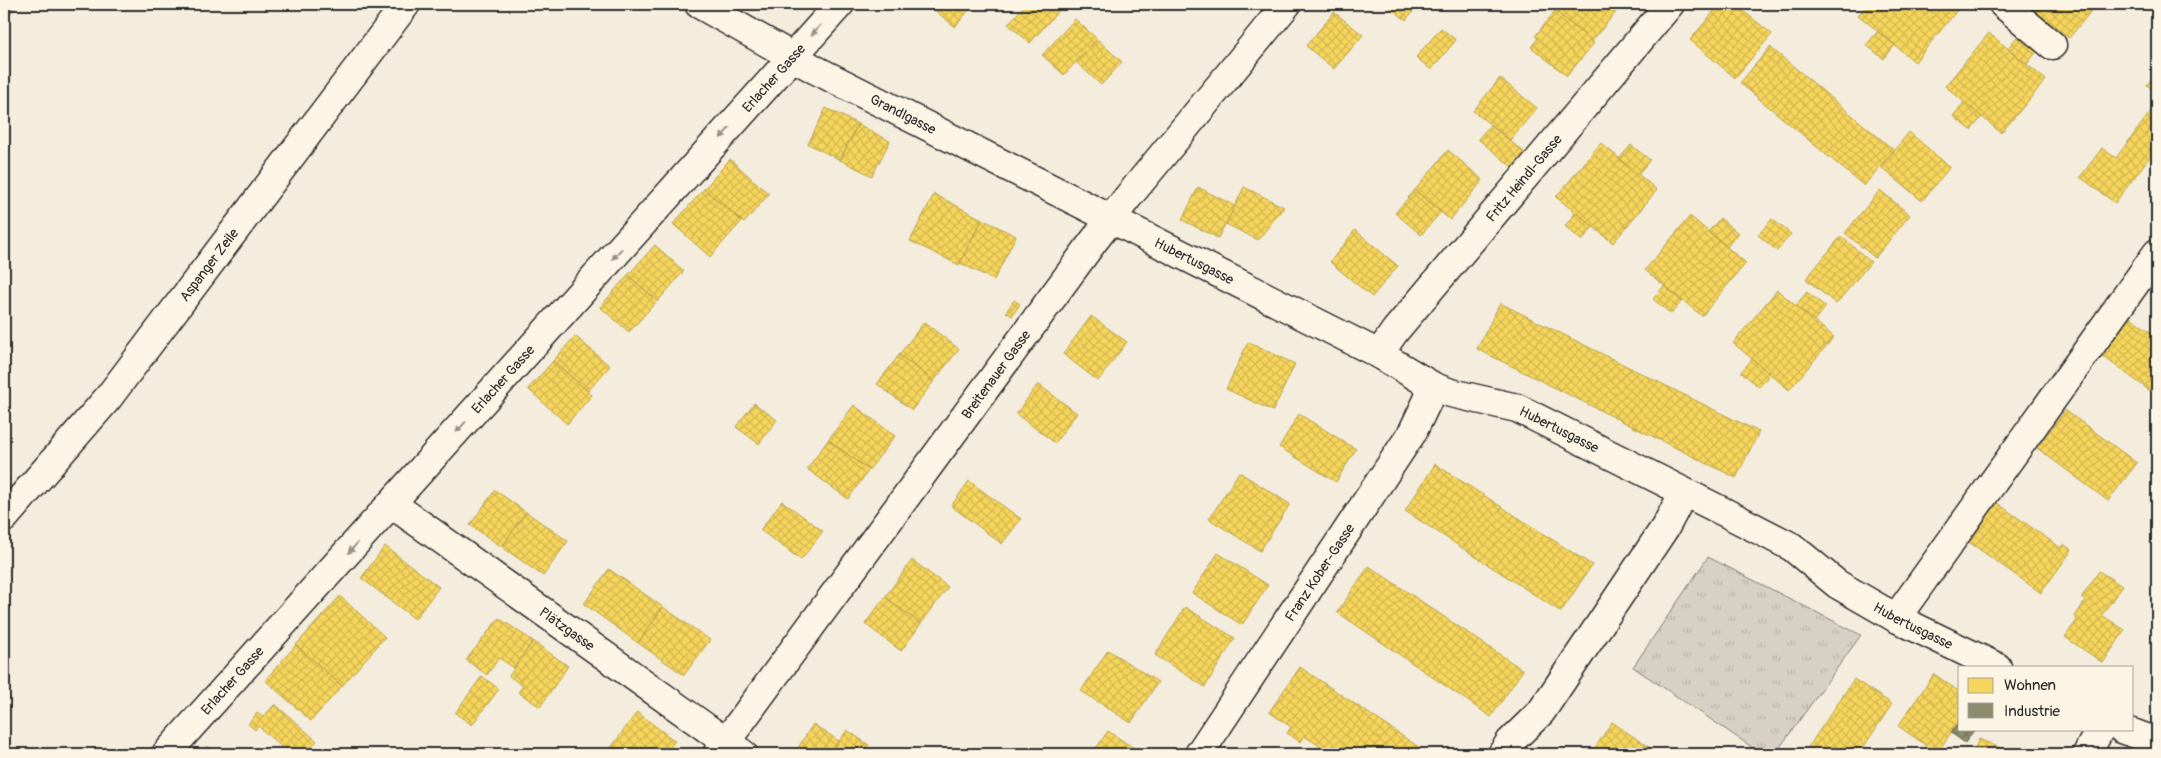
<svg xmlns="http://www.w3.org/2000/svg" width="2161" height="758" viewBox="0 0 2161 758" font-family="Pangolin,sans-serif">
  <style>
    .grass { fill: url(#grass-tufts); stroke: #807e78 }
    .homes { fill: url(#homes-cross-hatch); stroke: #b9a24d }
    .industry { fill: url(#industry-cross-hatch); stroke: #6f6f5a }
    .lines { fill: none; stroke-linecap: round; stroke-linejoin: round }
    .minor-casing { stroke: #2b2b2b; stroke-width: 31 }
    .minor { stroke: #fcf5e5; stroke-width: 28 }
    .oneway { fill: #949088 }
    .labels { text-anchor: middle; stroke-width: 5; stroke-linejoin: round; paint-order: stroke }
    .street-label { font-size: 14px; fill: #2b2b2b; stroke: #fcf5e5 }
  </style>
  <defs>
    <pattern id="grass-tufts" width="24" height="20" patternUnits="userSpaceOnUse" patternTransform="scale(1.25)"><rect width="24" height="20" fill="#d6d1c4"/><path d="M3 7l-1-3M5 7V3M7 7l1-3M15 17l-1-3M17 17v-4M19 17l1-3" fill="none" stroke="#b8b4a9"/></pattern>
    <pattern id="homes-cross-hatch" width="8" height="8" patternUnits="userSpaceOnUse" patternTransform="scale(1.25)"><rect width="8" height="8" fill="#f6d55c"/><path d="M0 0l8 8M0 8l8-8" fill="none" stroke="#d3b750"/></pattern>
    <pattern id="industry-cross-hatch" width="8" height="8" patternUnits="userSpaceOnUse" patternTransform="scale(1.25)"><rect width="8" height="8" fill="#8c8c6e"/><path d="M0 0l8 8M0 8l8-8" fill="none" stroke="#73735b"/></pattern>
  </defs>
  <rect width="100%" height="100%" fill="#f4edde"/>
  <filter id="ink" filterUnits="userSpaceOnUse"><feTurbulence type="fractalNoise" baseFrequency=".02" numOctaves="2"/><feDisplacementMap in="SourceGraphic" scale="10" xChannelSelector="R" yChannelSelector="G"/><feConvolveMatrix kernelMatrix="1 2 1 2 8 2 1 2 1" color-interpolation-filters="sRGB"/></filter>
  <g filter="url(#ink)">
    <path class="grass" d="M4 4H17L4 22Z
      M1708 557 1861 635 1775 754H1762L1633 667Z"/>
    <path class="homes" d="M935 4H974L955 27 932 8Z
      M1026 4H1056L1061 8 1030 43 1008 24Z
      M1385 4H1419L1406 20Z
      M1561 4H1606L1616 12 1592 41 1555 11Z
      M1720 4H1735L1772 34 1735 78 1690 40Z
      M1868 4H1953L1959 8 1915 62 1858 15Z
      M2027 4H2097L2069 38Z
      M1555 11 1594 43 1567 76 1531 47 1538 38 1535 36Z
      M1334 12 1363 35 1334 69 1306 46Z
      M1075 19 1097 39 1064 75 1042 55Z
      M1441 28 1456 40 1431 70 1416 57Z
      M1878 31 1895 45 1884 59 1866 45Z
      M1989 33 2046 80 2001 133 1945 86Z
      M2019 34 2038 50 2027 64 2008 48Z
      M1097 39 1122 62 1101 85 1076 62Z
      M1770 47 1894 150 1864 186 1740 83Z
      M2157 71V93L2147 85Z
      M1500 78 1537 108 1510 140 1473 111Z
      M1964 102 1982 117 1971 130 1953 116Z
      M2157 103V147L2115 203 2080 177 2102 148 2116 158Z
      M826 108 858 124 840 160 808 144Z
      M858 124 890 141 872 176 840 160Z
      M1490 125 1524 152 1512 167 1478 139Z
      M1909 132 1950 167 1922 201 1881 167Z
      M1601 143 1657 190 1613 243 1556 197Z
      M1631 145 1650 160 1638 174 1619 159Z
      M1448 150 1483 180 1450 220 1415 190Z
      M730 159 769 194 744 223 704 189Z
      M1198 187 1235 206 1218 238 1182 220Z
      M1244 187 1284 207 1258 240 1226 224Z
      M704 189 742 221 710 257 673 224Z
      M1415 190 1441 212 1421 235 1395 213Z
      M1880 190 1910 215 1875 258 1845 233Z
      M934 194 982 219 959 265 910 241Z
      M1576 212 1593 227 1582 241 1565 226Z
      M1690 216 1746 263 1702 316 1645 270Z
      M1720 218 1738 233 1727 247 1708 232Z
      M982 219 1016 236 994 280 960 263Z
      M1772 219 1791 234 1777 251 1758 235Z
      M1355 230 1398 266 1372 297 1330 262Z
      M1841 236 1871 262 1836 304 1806 279Z
      M655 245 684 271 658 301 628 275Z
      M628 275 657 301 629 332 600 307Z
      M1664 286 1682 301 1671 314 1653 299Z
      M1777 290 1834 337 1789 390 1733 343Z
      M1807 292 1826 307 1814 321 1796 305Z
      M1014 300 1020 304 1012 316 1006 312Z
      M1500 303 1759 432 1736 478 1477 349Z
      M1091 316 1127 342 1098 381 1063 354Z
      M2129 316 2157 337V396L2101 355Z
      M924 322 959 349 934 381 899 355Z
      M575 336 610 366 588 391 553 361Z
      M1248 342 1295 364 1273 411 1226 389Z
      M899 355 934 381 912 410 877 384Z
      M1752 359 1770 374 1759 387 1741 372Z
      M553 361 592 395 567 424 528 389Z
      M1038 384 1077 413 1055 443 1016 414Z
      M754 403 777 420 759 444 736 427Z
      M854 405 895 436 869 470 828 440Z
      M2065 410 2137 463 2108 501 2037 448Z
      M1299 414 1356 449 1336 482 1279 447Z
      M828 440 869 470 848 499 807 469Z
      M1435 464 1592 565 1561 612 1405 511Z
      M1239 472 1290 504 1260 551 1209 519Z
      M969 481 1021 519 1002 544 951 506Z
      M495 490 526 512 502 547 470 525Z
      M782 501 823 531 801 560 760 530Z
      M1997 503 2061 548 2063 544 2072 550 2041 593 1969 542Z
      M526 512 568 541 543 576 502 547Z
      M385 546 439 587 415 619 361 578Z
      M1218 553 1268 585 1242 625 1192 593Z
      M912 560 948 587 921 624 885 597Z
      M1369 566 1523 670 1491 717 1337 612Z
      M609 569 663 607 638 643 584 604Z
      M2099 571 2122 586 2102 615 2125 630 2103 663 2065 637 2077 620 2074 618 2085 601 2081 598Z
      M340 596 385 637 342 686 296 645Z
      M885 597 921 624 901 651 865 624Z
      M663 607 710 640 684 675 638 643Z
      M1185 607 1235 638 1205 687 1155 655Z
      M499 618 533 641 514 668 499 658 487 675 466 660Z
      M533 641 568 666 540 707 518 692 523 686 509 676Z
      M296 645 342 686 311 721 265 680Z
      M1108 650 1158 682 1131 723 1081 691Z
      M1300 667 1429 754H1332L1304 736 1300 742 1287 733 1291 727 1269 712Z
      M1934 674 1960 692V720L1937 753 1898 726Z
      M482 676 499 689 472 725 455 713Z
      M1854 679 1892 704 1859 754H1815L1807 749Z
      M275 704 317 741 305 754H301L296 750 292 754H289L258 726 255 730 248 724 257 713 263 717Z
      M637 712 675 741 665 754H616L610 749Z
      M1612 722 1659 754H1591Z
      M813 724 839 741 830 754H801L796 751Z
      M847 730 869 745 862 754H830Z
      M1108 731 1143 754H1092Z
      M1979 739 2015 754H1972Z
      M207 746 217 754H200Z
      M610 749 616 754H606Z"/>
    <path class="industry" d="M1960 720V729H1975L1965 743 1951 733Z"/>
    <g class="lines">
      <g class="minor-casing">
        <g id="minor">
          <path id="s1" d="M699 4 816 70 1379 354 1434 387 1451 393 1517 408 1726 513 1792 547 1837 584 1896 618 1997 667"/>
          <path d="M2003 4 2052 45"/>
          <path id="s2" d="M1379 354 1395 331 1670 4"/>
          <path id="s3" d="M392 504 743 754"/>
          <path id="s4" d="M4 518 108 398 406 4"/>
          <path d="M1896 618 2157 253"/>
          <path d="M2122 729 2157 742"/>
          <path id="s5" d="M166 754 840 4"/>
          <path id="s6" d="M717 754 1093 242 1128 197 1287 4"/>
          <path id="s7" d="M1199 754 1412 433 1434 387"/>
          <path d="M1502 754 1510 742 1541 712 1666 526 1684 492"/>
          <path d="M2087 754 2100 729"/>
        </g>
      </g>
      <use href="#minor" class="minor"/>
    </g>
    <defs><path id="oneway-solid" d="M-6-.8H1V-3.2L6.5 0L1 3.2V.8H-6Z" transform="scale(1.25)"/></defs>
    <g class="oneway">
      <use href="#oneway-solid" transform="translate(816 30) rotate(132)"/>
      <use href="#oneway-solid" transform="translate(725 133) rotate(132)"/>
      <use href="#oneway-solid" transform="translate(617 254) rotate(132)"/>
      <use href="#oneway-solid" transform="translate(461 427) rotate(132)"/>
      <use href="#oneway-solid" transform="translate(353 548) rotate(132)"/>
    </g>
  </g>
  <g class="labels">
    <g class="street-label">
      <text dy="5" stroke="none"><textPath href="#s5" startOffset="909">Erlacher Gasse</textPath></text>
      <text dy="5" stroke="none"><textPath href="#s1" startOffset="232">Grandlgasse</textPath></text>
      <text dy="5" stroke="none"><textPath href="#s2" startOffset="228">Fritz Heindl-Gasse</textPath></text>
      <text dy="5" stroke="none"><textPath href="#s1" startOffset="558">Hubertusgasse</textPath></text>
      <text dy="5" stroke="none"><textPath href="#s4" startOffset="326">Aspanger Zeile</textPath></text>
      <text dy="5" stroke="none"><textPath href="#s6" startOffset="471">Breitenauer Gasse</textPath></text>
      <text dy="5" stroke="none"><textPath href="#s5" startOffset="504">Erlacher Gasse</textPath></text>
      <text dy="5" stroke="none"><textPath href="#s1" startOffset="962">Hubertusgasse</textPath></text>
      <text dy="5" stroke="none"><textPath href="#s7" startOffset="218">Franz Kober-Gasse</textPath></text>
      <text dy="5" stroke="none"><textPath href="#s1" startOffset="1368">Hubertusgasse</textPath></text>
      <text dy="5" stroke="none"><textPath href="#s3" startOffset="215">Plätzgasse</textPath></text>
      <text dy="5" stroke="none"><textPath href="#s5" startOffset="99">Erlacher Gasse</textPath></text>
    </g>
  </g>
  <rect width="2161" height="758" fill="none" stroke="#fcf5e5" stroke-width="20"/>
  <rect x="10" y="10" width="2141" height="738" fill="none" stroke="#2b2b2b" stroke-width="2" filter="url(#ink)"/>
  <rect x="1958" y="666" width="175" height="65" fill="#fcf5e5" stroke="#a8a49b"/>
  <rect x="1968" y="678" width="25" height="15" fill="#f6d55c" stroke="#a8a49b"/>
  <text x="2004" y="690" font-size="15" fill="#2b2b2b">Wohnen</text>
  <rect x="1968" y="703" width="25" height="15" fill="#8c8c6e" stroke="#a8a49b"/>
  <text x="2004" y="716" font-size="15" fill="#2b2b2b">Industrie</text>
</svg>
